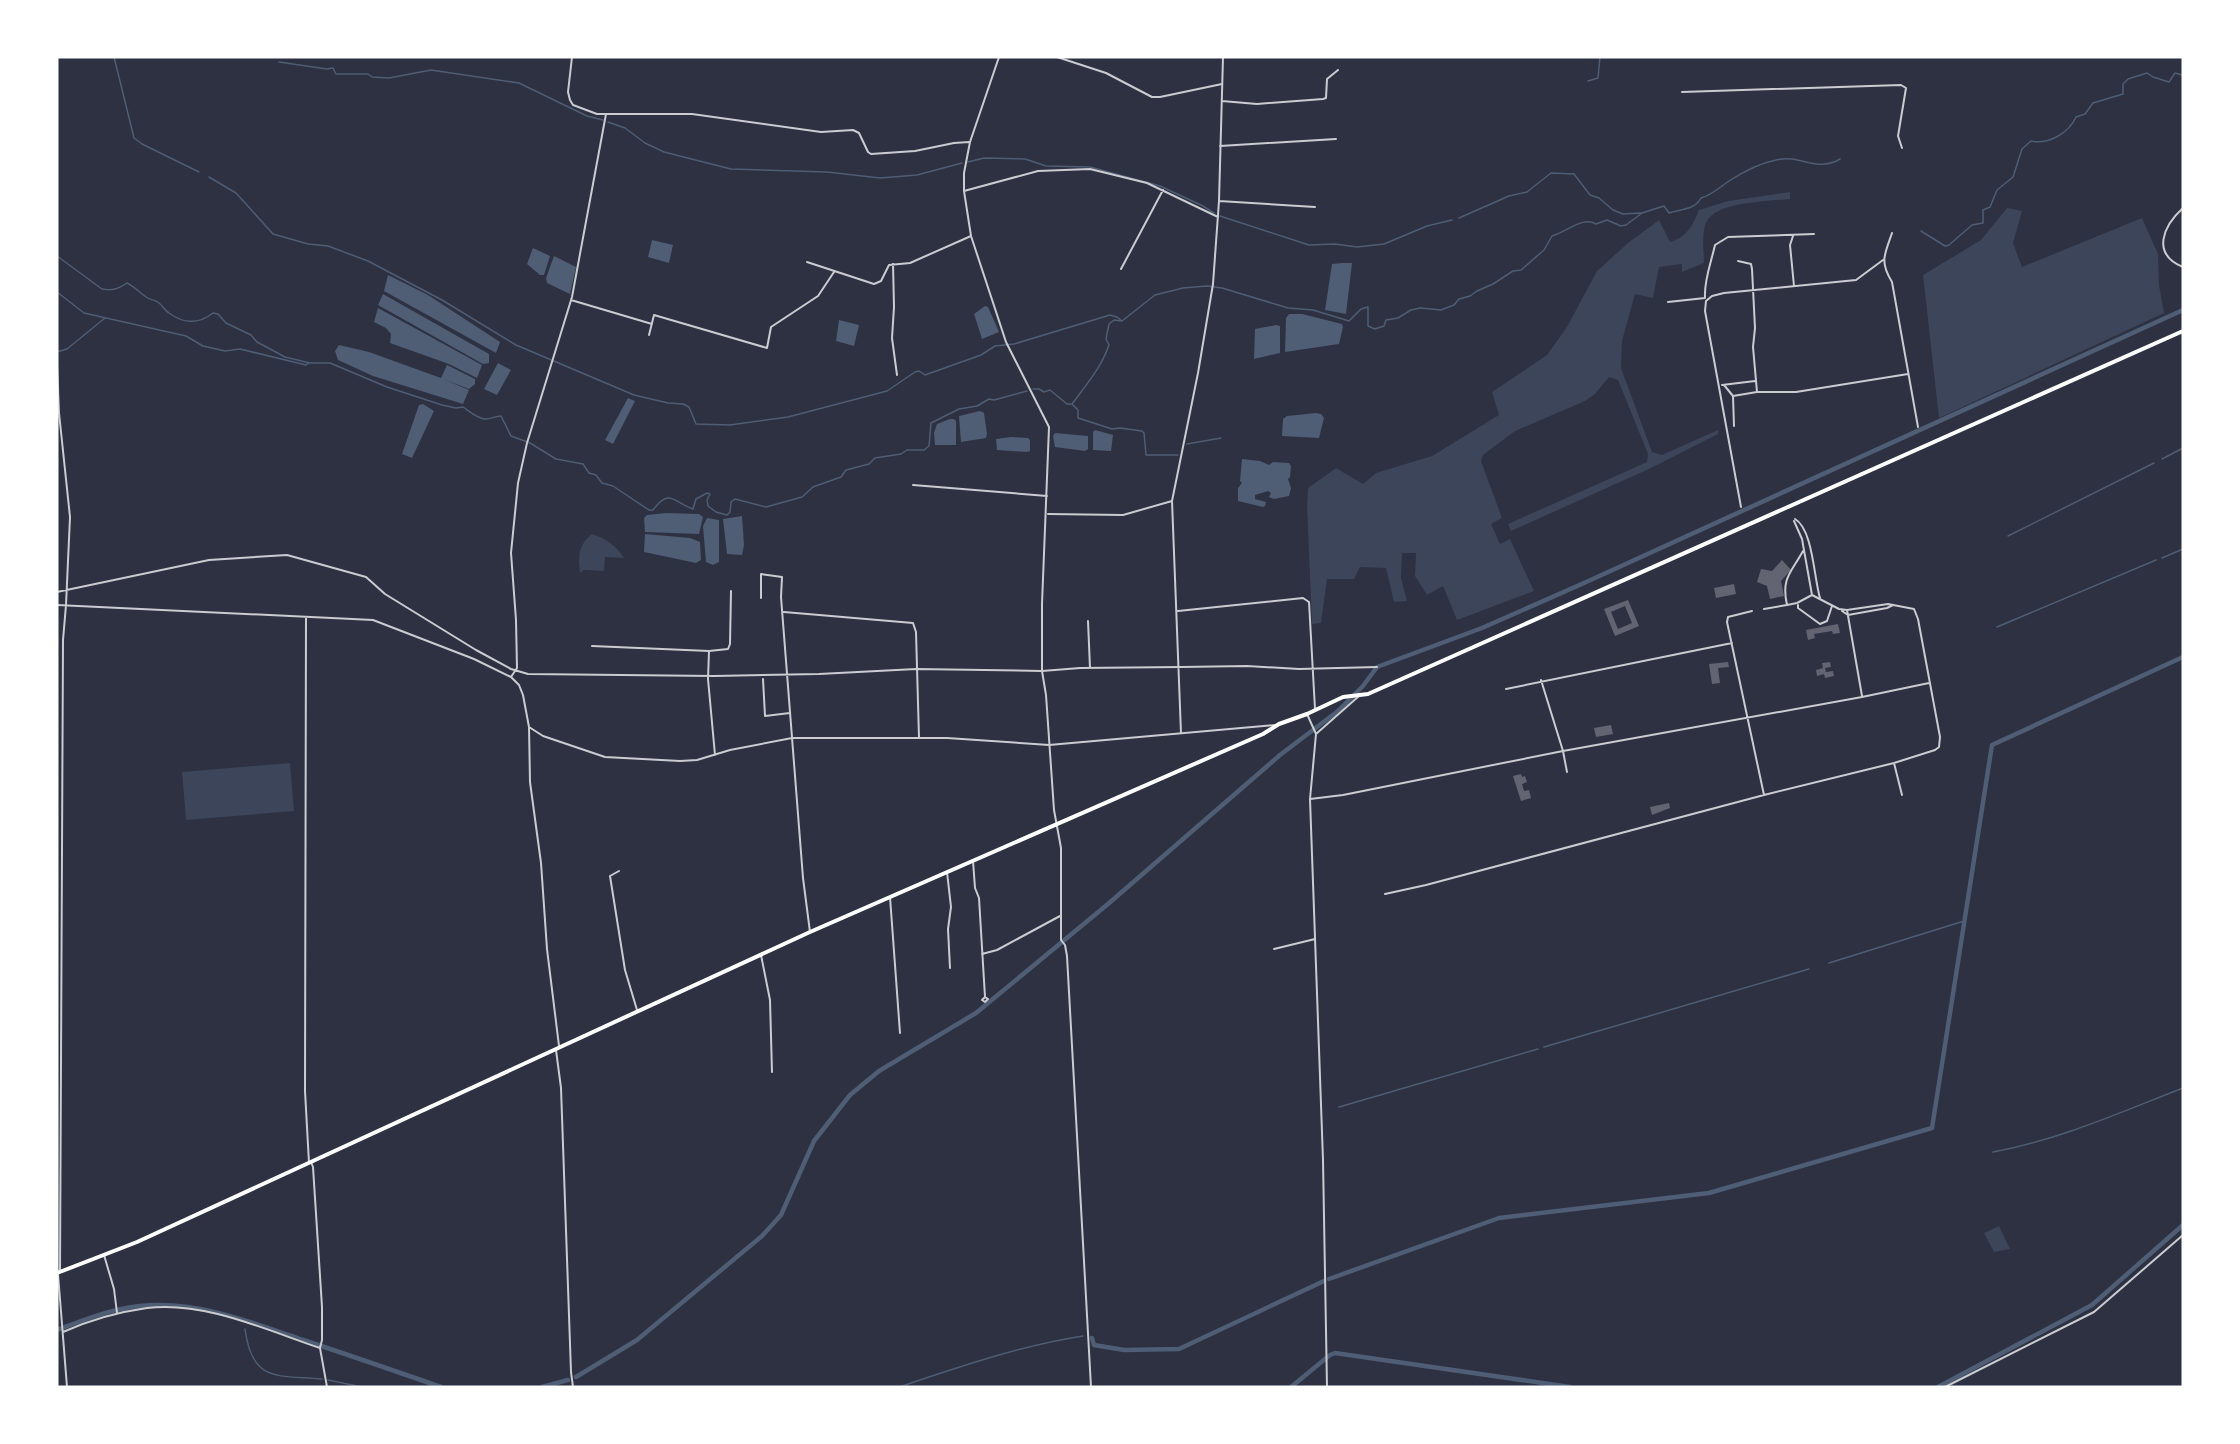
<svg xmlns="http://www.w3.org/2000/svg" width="2240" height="1444" viewBox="0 0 2240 1444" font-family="'Roboto Condensed',sans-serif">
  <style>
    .green { fill: #3c4559 }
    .water { fill: #4f5d75 }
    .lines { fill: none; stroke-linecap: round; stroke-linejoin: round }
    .stream { stroke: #4f5d75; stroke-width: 1.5 }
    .canal { stroke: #4f5d75; stroke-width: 4.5 }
    .building { fill: #626471; fill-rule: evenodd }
    .minor { stroke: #caccd0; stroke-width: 2 }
    .secondary { stroke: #fff; stroke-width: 4 }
  </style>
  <rect width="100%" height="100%" fill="#2d3142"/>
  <path class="green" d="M1790 192V199C1769 201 1717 202 1707 221 1701 232 1704 251 1704 263L1682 272V264L1659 267 1653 298 1635 294 1622 341 1621 368 1652 452 1662 455 1718 430V434L1649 469 1511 531 1508 524 1647 462 1648 454 1618 380 1609 377 1595 394 1585 401 1515 431 1483 455 1481 461 1502 518 1491 524 1500 544 1510 539 1534 591 1457 620 1443 586 1427 595 1415 576 1416 553H1402L1401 578 1407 601 1394 602 1386 568 1360 567 1354 579H1327L1321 623 1312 624 1307 507 1308 488 1336 468 1363 484 1376 473 1432 456 1499 415 1492 392 1547 355 1567 327 1597 271 1628 243 1659 220 1670 242C1687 237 1693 225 1699 210L1728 201Z
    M2007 208 2022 211 2013 243 2022 267 2142 218 2158 254 2159 285 2164 313 1939 418 1923 275 1981 240Z
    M592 534C605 538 617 546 624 558L605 557 604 571 584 570 580 573C578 557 578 545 592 534Z
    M290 763 294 811 186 820 182 772Z
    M1999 1226 2010 1249 1994 1252 1984 1233Z"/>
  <path class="water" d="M652 240 673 245 669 263 648 257Z
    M533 248 550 256 544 275H540L527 264Z
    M554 256 576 267 570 294 547 283 546 278Z
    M1342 263H1352L1346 314 1325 310 1332 264Z
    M388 275 428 295 500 342 496 353 384 291Z
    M383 294 489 354V363L483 364 378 305Z
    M985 306 988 307 999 332 982 339 974 314Z
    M378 308 482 365 477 378 449 364 390 343 391 334 386 328 374 322Z
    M1289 314H1302L1342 324 1343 327 1339 344 1285 352 1286 318Z
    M839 320 859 325 854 346 836 341Z
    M1276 325 1280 326V353L1254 359 1255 329Z
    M339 345 369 352 441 378 447 365 475 379V384L469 389 443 379 469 390 463 404 373 376 338 360 335 351Z
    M498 363 511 370 497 395 484 389Z
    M628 398 635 401 613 444 605 440Z
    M423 404 434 411 412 458 402 454 419 405Z
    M980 411 984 413 987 434 986 438 961 442 959 416Z
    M1316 413 1321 414 1324 418 1319 438 1282 436 1283 419 1287 416Z
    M950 419H954L956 421V445H935L934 433 937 424Z
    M1095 430 1113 435 1111 451 1093 450V432Z
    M1055 433 1088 436V449L1085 451 1055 447 1053 436Z
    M1011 437 1028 438 1030 440V451L1027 452 997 450 996 439Z
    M1242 459 1260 461 1269 465 1273 462 1289 463 1291 466 1290 477 1288 479 1291 488 1289 496 1274 499 1269 497 1271 493 1268 491 1255 495V499L1266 502 1265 506 1263 507 1238 501V488L1242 483 1240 481Z
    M666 513 699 514 703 517 699 534 645 532 644 518 647 515Z
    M742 516 744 545 742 555 727 554 723 519Z
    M707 518 719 520V562L713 565 706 562 703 526Z
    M645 534 690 538 700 542 701 560 696 563 644 552Z"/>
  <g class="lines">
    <path class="stream" d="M114 57 134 138 142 144 199 172
      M279 62 327 69 333 68 336 74H368L372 77 389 78 431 70 519 83 587 116 603 120
      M1588 81 1598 78 1600 57
      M608 122 625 128 645 143 664 152 731 169 827 172 880 178 917 175 962 163
      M968 162 984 158 1025 159 1046 166 1090 167 1160 186 1203 206 1214 213
      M209 177 236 193 273 234 308 244 328 246 368 261 442 300 516 345 634 395 668 403 683 404 689 407 696 424 730 425 788 417 887 391 915 372 919 371 925 375 981 355 995 346 1014 344 1110 315 1117 317 1122 321
      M1220 216 1309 245 1335 244 1357 247 1384 244 1427 226 1452 220
      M1459 218 1509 196 1527 192 1551 173 1574 174 1590 195 1599 198 1613 210 1623 214 1641 213
      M1921 231 1945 246 1949 245 1972 225 1983 223V210L1990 207 1997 190 2013 177 2022 149 2031 141C2048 145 2069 133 2076 117L2085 114 2093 103 2123 94V84L2128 79 2147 73 2153 77 2169 82 2175 73 2182 75 2183 78
      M57 256 102 289C112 291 118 289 127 283 135 287 139 292 146 297 150 300 156 300 159 303 163 306 165 311 169 313 184 324 199 324 213 313L218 314 226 323 251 335 257 342 285 357 310 363H330L387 387 442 405 456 408 463 407C469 411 478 419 486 419 491 419 495 416 501 416L511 436 530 443 556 459 583 464 589 473 596 475 602 483 613 486 649 510H653C670 487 674 503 693 509L696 499 707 493 710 494 707 500 708 506 716 512 727 515 730 512 731 502 735 499 766 507 802 497 813 487 841 477 846 470 869 464 875 458 901 454 907 450H924L929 446 931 423 959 409 977 406 989 399 994 400 1027 391
      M57 292 84 313 186 336 203 346 225 351 240 349 306 365 309 363
      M57 352 67 349 105 318
      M1033 389H1039L1044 392 1050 390 1067 404H1072C1086 385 1101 368 1109 345L1106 339 1109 324 1114 320 1122 321 1155 295 1183 288 1207 286 1222 288 1288 308 1313 310 1349 321 1361 309 1368 307V326L1375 329 1384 326 1386 320 1398 318 1411 310 1420 308 1441 310 1454 305 1459 299 1470 296 1477 291 1493 284 1513 271 1521 270 1544 250 1552 236C1567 232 1582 216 1596 224L1607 220 1621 226 1626 225 1642 213 1664 206 1669 213C1680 209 1695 210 1701 198 1712 195 1720 187 1729 181 1743 172 1761 163 1776 160 1801 154 1817 173 1840 159
      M1072 404 1078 410V418L1112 429 1120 428 1142 431 1144 433 1146 455H1178
      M1187 444 1221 438
      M2162 459 2183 448
      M2008 536 2154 463
      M2162 558 2183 549
      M1997 627 2156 560
      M1829 963 1964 921
      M1544 1047 1809 969
      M1339 1107 1538 1049
      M1993 1152C2059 1140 2121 1112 2183 1088
      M245 1329C252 1383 277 1375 322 1379
      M328 1380 362 1387
      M899 1387C959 1367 1019 1346 1083 1336"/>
    <path class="canal" d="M1329 1279 1499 1218 1709 1193 1932 1128 1992 745 2183 657
      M57 1330C83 1320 111 1309 140 1306 196 1300 251 1322 303 1340 349 1355 395 1371 441 1387
      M1092 1338 1094 1345 1124 1350 1179 1349 1324 1281
      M576 1377 637 1340 762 1236 781 1215 814 1141 850 1095 879 1071 976 1013 1108 904 1280 755 1338 711 1363 686 1377 667 1482 628 1584 583 2183 310
      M542 1387 568 1380
      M1291 1387 1330 1355 1335 1353 1570 1387
      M1938 1387 2092 1305 2183 1225"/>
  </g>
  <path class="building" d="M1782 560 1791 570 1781 581 1784 596 1770 599 1767 586 1757 582 1761 569 1772 571Z
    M1734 584 1736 594 1716 598 1714 588Z
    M1628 600 1639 626 1615 636 1604 609ZM1625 606 1632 623 1618 629 1611 612Z
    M1838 624 1840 633 1833 634 1832 631 1814 634 1815 638 1808 640 1806 630Z
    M1728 662 1729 667 1718 668 1720 683 1712 684 1709 664Z
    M1830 662 1831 667 1825 668 1826 672 1833 671 1834 676 1825 678 1824 674 1817 676 1816 670 1823 668 1822 663Z
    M1611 725 1613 734 1596 737 1594 728Z
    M1521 774 1522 777 1525 776 1527 782 1522 784 1524 791 1529 790 1531 798 1521 801 1513 776Z
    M1669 803 1670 808 1652 815 1650 807Z"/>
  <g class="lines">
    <path class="minor" d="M999 57 970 142 964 173V191L971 236 1006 342 1049 427 1042 604V671L1046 695 1054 810 1061 848V940L1065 945 1067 956 1091 1387
      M1057 57 1106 73 1152 97H1160L1222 84
      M1682 92 1901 85 1906 88 1898 136 1902 148
      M1222 101 1257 104 1323 99 1326 98 1327 79 1338 70
      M606 114H692L821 132 853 130 859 133 868 152 871 154 915 151 954 143 969 142
      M1220 146 1336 139
      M964 191 1038 171 1090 169 1147 183 1218 217
      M1219 201 1315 207
      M2183 208C2163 226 2151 254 2183 267
      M1892 233C1885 254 1879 261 1892 282L1918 427
      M1793 236 1790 245 1794 286
      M1738 261 1751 264 1752 269 1755 328 1753 347 1757 392H1796L1908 374
      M807 262 874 284 881 281 889 265 910 263 971 236
      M893 264 894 307 892 338 897 375
      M1121 269 1163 190
      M1705 297C1704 280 1711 263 1715 245L1728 237 1814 234
      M571 300 652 324
      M1668 302 1705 298
      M649 335 654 315 767 348 771 327 818 296 834 272
      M57 365 59 413 70 517 66 605 63 640 60 1272
      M1722 385 1755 381
      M1724 385 1733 396 1734 426
      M1733 396 1757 392
      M913 485 1047 496
      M1741 507 1705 311 1706 301 1712 296 1724 293 1856 280 1883 260
      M1048 514 1123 515 1172 501
      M1795 519C1813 529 1814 579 1820 598
      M1803 551C1791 573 1781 578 1787 605L1797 603 1812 595
      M57 592 209 560 287 555 366 577 385 594 476 650 511 669 528 674 714 676 819 674 916 669 1042 671 1080 668 1181 667 1247 666 1299 669 1377 667
      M761 598V574L782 577 781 597 803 878 810 932
      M57 605 373 620 474 659 511 677 519 685 523 695 529 727 543 736 605 757 680 761 697 760 730 750 792 738H947L1049 745 1276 725
      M1798 605V608L1820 624 1827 621 1832 606
      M1764 609 1787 605
      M1847 610 1862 696
      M1178 611 1303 598 1309 602 1315 709
      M1752 611 1728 617 1727 622 1764 795
      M1842 611 1848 615 1887 608 1893 605
      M784 612 913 623 916 632 919 738
      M306 617 305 1091 309 1163
      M1088 621 1090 668
      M592 646 709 651 708 679 715 755
      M709 651 728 649 730 644 731 591
      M511 677 517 668 516 620 511 553 518 483 527 443 572 297 606 114H597L573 105 570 100 568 92 572 57
      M763 679 765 716 790 713
      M1541 680 1563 751 1567 772
      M1506 689 1732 643
      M1307 714 1316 734 1310 799 1323 1160 1327 1387
      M529 727 530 782 541 863 547 949 559 1046
      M1181 733 1172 501 1198 373 1213 284 1219 201 1223 57
      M1316 734 1359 696
      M1894 763 1902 795
      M1310 799 1343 795 1563 751 1862 697 1929 683
      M973 861 975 888 979 898 985 997
      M619 871 610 876 625 970 637 1010
      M947 872 951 907 948 929 950 968
      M1385 894 1426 885 1764 795 1894 763 1935 750 1939 747 1940 737 1918 619 1914 609 1888 604 1847 610 1839 609 1812 595 1802 539 1794 521
      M890 897 900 1033
      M1274 949 1315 939
      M982 954 997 950 1060 916
      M761 955 770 1000 772 1072
      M985 997 988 999 985 1002 982 1000Z
      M556 1050 561 1088 571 1372 573 1387
      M311 1162 313 1167 322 1307V1340L320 1348 327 1387
      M104 1255 114 1289 117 1313
      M58 1274 67 1387
      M63 1332C90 1320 118 1312 147 1308 205 1301 266 1330 320 1348
      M1945 1387 2094 1312 2183 1235"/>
    <path class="secondary" d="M57 1273 137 1242 810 932 1263 734 1279 724 1307 714 1343 697 1368 694 2183 331"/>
  </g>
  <rect width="2240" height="1444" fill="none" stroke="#ffffff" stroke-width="117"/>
</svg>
